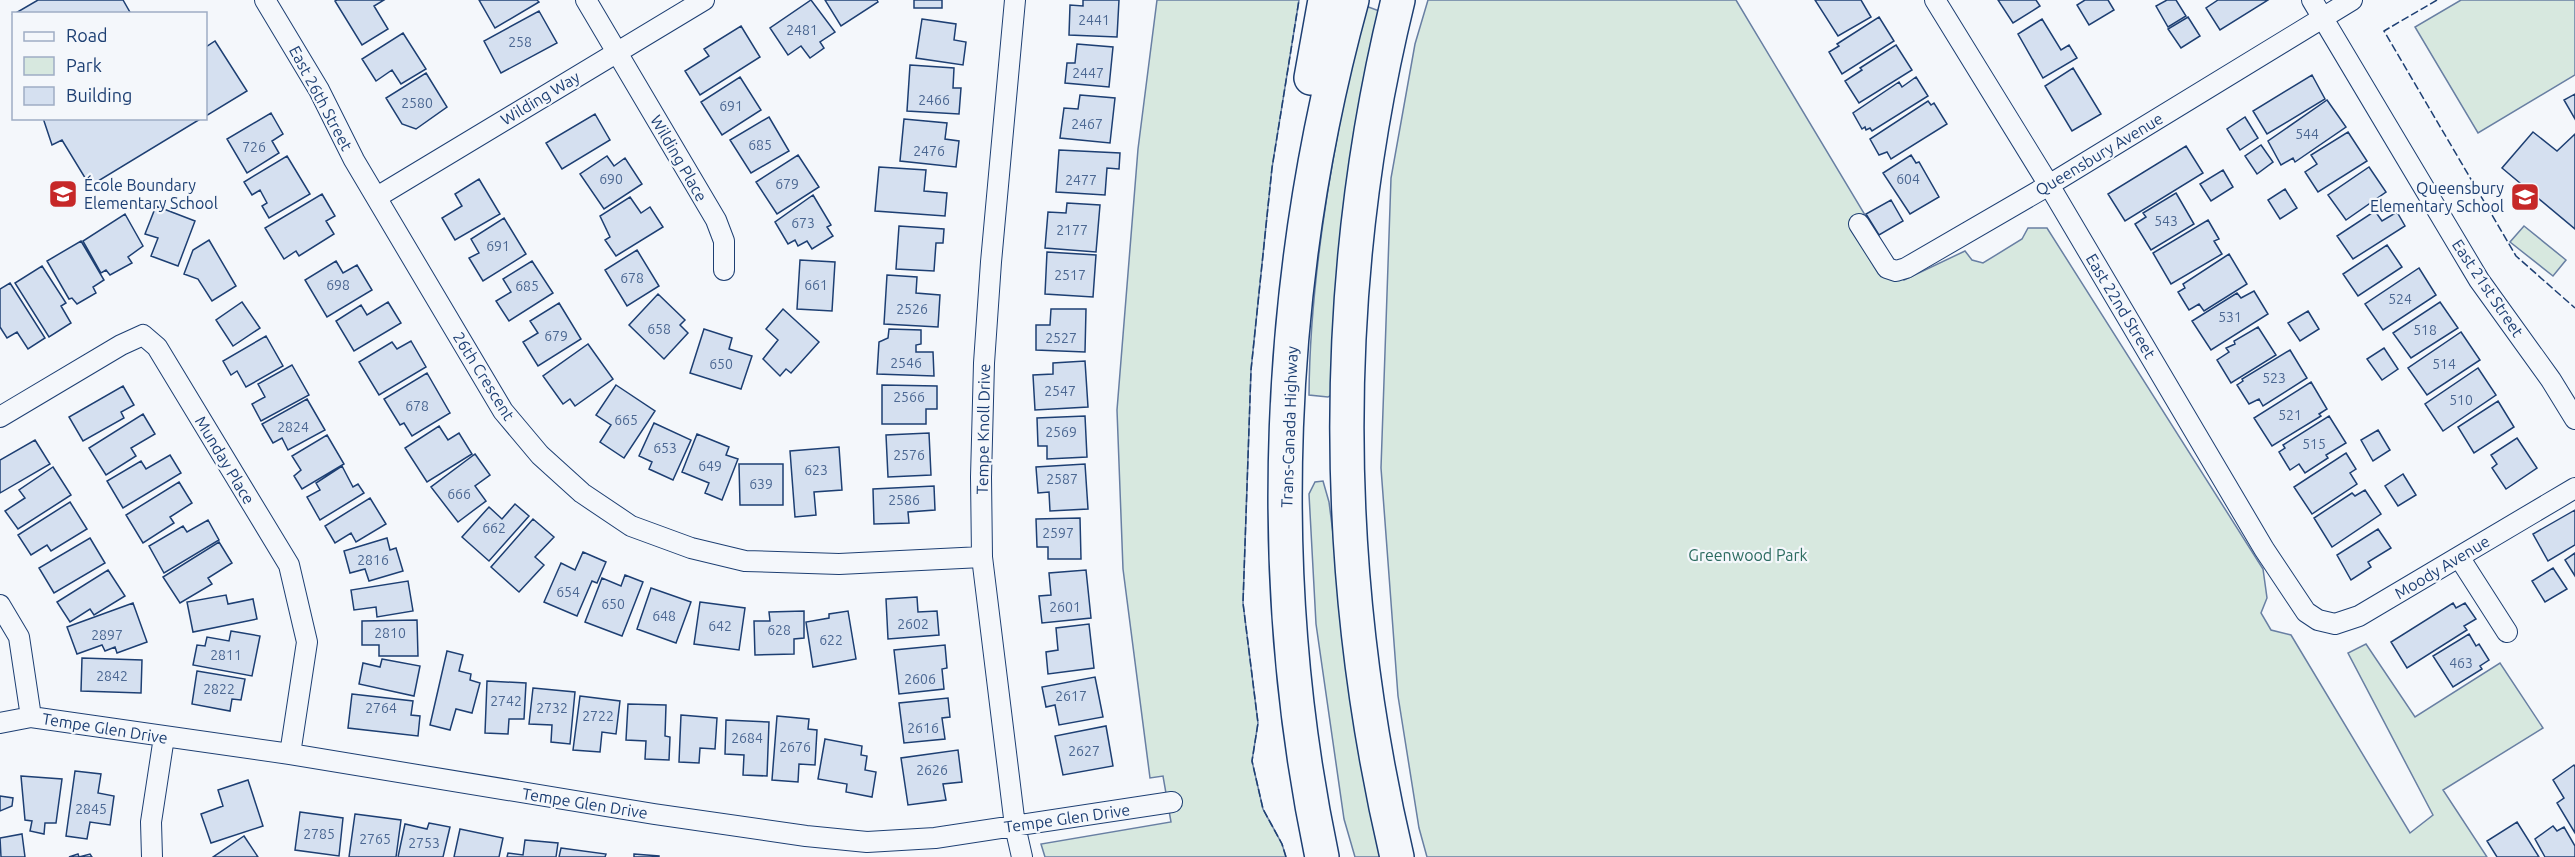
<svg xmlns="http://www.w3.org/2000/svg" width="2575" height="857" viewBox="0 0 2575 857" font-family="Ubuntu,sans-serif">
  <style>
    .green { fill: #d7e8df; stroke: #687fa3; stroke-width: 1.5 }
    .building { fill: #d5e0f0; stroke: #1d3f73; stroke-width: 1.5 }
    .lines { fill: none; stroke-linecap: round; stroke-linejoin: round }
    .street-casing { stroke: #1d3f73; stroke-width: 22 }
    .highway-casing { stroke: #1d3f73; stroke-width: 36 }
    .street { stroke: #f4f7fb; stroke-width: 20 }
    .highway { stroke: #f4f7fb; stroke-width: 33 }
    .fence { stroke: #1d3f73; stroke-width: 1.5; stroke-dasharray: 8 3; stroke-linecap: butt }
    .labels { text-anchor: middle; stroke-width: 4.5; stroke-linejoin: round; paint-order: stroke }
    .number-label { font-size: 14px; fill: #4b6792 }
    .street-label { font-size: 16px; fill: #1d3f73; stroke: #f4f7fb }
    .poi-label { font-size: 16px; fill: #1d3f73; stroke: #f4f7fb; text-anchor: start }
    .park-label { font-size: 16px; fill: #2c6c60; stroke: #f4f7fb }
  </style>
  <rect width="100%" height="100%" fill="#f4f7fb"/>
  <path class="green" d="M1157 0H1299L1272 168 1251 370 1243 603 1258 723 1252 761 1263 809 1282 844 1286 857H1045L1041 844 1171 822 1163 776 1150 778 1123 569 1117 410 1138 149Z
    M1428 0H1736L1904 280 1965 251 1972 260 1983 263 2022 239 2028 228H2047L2263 569 2267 598 2261 613 2271 630 2291 635 2410 833 2433 815 2348 653 2366 644 2415 717 2500 663 2543 728 2443 790 2487 857H1427L1419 828 1398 696 1381 468 1391 178 1415 44Z
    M2461 0H2575V75L2478 133 2415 27Z
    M1363 5 1382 12 1369 57 1354 132 1333 355 1337 391 1328 397 1309 395C1310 263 1337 133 1363 5Z
    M2524 226 2566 260 2553 276 2510 242Z
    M1323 481 1329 502 1358 730 1380 857H1355L1344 819 1316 624 1309 494 1315 482Z"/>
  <path class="building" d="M38 0H123L131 14H14Z
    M337 0H384L374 6 388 29 362 45 335 1Z
    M479 0H537L539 2 495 28Z
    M811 0 835 32 820 42 824 48 810 58 801 46 788 55 770 28Z
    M825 0H877L878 2 841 26Z
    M914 0H942V8H914Z
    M1083 0H1119L1117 37 1069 35 1070 5 1083 6Z
    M1815 0H1861L1871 17 1838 36Z
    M1998 0H2036L2040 6 2013 23Z
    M2085 0H2108L2114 10 2089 25 2077 5Z
    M2167 0H2176L2186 16 2168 27 2156 6Z
    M2218 0H2268L2220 30 2206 8Z
    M539 11 557 43 501 73 484 41Z
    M1879 17 1894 41 1842 74 1829 52 1839 46 1837 44Z
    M2188 17 2200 36 2181 48 2168 29Z
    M922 19 956 24 954 40 966 42 963 65 916 58Z
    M2042 19 2061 50 2069 45 2077 58 2043 78 2018 34Z
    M741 26 760 57 700 95 685 71 709 56 704 49Z
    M403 33 426 69 401 84 392 70 376 81 362 59Z
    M215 41 247 91 206 116V47Z
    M1077 44 1113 47 1109 87 1065 83 1067 63H1075Z
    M1896 45 1912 70 1859 103 1845 81 1862 70 1860 68Z
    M910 65 954 68 953 88H961L959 114 907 111Z
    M2073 68 2101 114 2072 131 2045 86Z
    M426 73 447 107 416 129 402 124 386 98Z
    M2312 75 2325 99 2267 134 2253 111Z
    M740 77 761 110 722 135 701 102Z
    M1916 77 1928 96 1872 131 1870 128 1866 130 1865 127 1862 129 1853 113 1899 82 1902 87Z
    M2575 94V119L2564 100Z
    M1080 95 1115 98 1110 143 1060 138 1064 108 1078 109Z
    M2327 100 2346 127 2295 162 2293 158 2281 165 2268 141Z
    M1928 101 1931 105 1934 103 1947 124 1891 159 1887 152 1879 155 1870 139Z
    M271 113 283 134 272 141 279 153 247 173 227 139Z
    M595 114 610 140 562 169 546 143Z
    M769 117 789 151 751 173 730 140Z
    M2245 117 2258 138 2240 150 2227 129Z
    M43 118H202L90 186 62 140 52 145Z
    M904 119 947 123 945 139 959 141 956 167 900 161Z
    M2348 132 2367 161 2318 192 2305 172 2317 164 2311 155Z
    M2533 132 2557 151 2575 134V229L2502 168Z
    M2261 145 2273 162 2257 174 2245 156Z
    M2186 146 2203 173 2125 221 2108 194Z
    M1059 150 1120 153 1119 169 1107 168 1105 195 1056 192Z
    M798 155 819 187 777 214 756 182Z
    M1911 155 1916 163 1919 162 1939 197 1910 214 1883 173Z
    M287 156 310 194 269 218 262 206 267 203 260 190 252 195 244 182Z
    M607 156 614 166 625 158 642 184 604 209 580 174Z
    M879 167 926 170 924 191 947 193 945 216 875 211Z
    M2369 167 2386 192 2346 220 2328 195Z
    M2223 170 2233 187 2211 201 2200 184Z
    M479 179 500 214 455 240 442 218 462 206 455 194Z
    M2285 189 2297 208 2280 219 2268 200Z
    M2176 193 2194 224 2151 250 2135 224 2146 217 2143 213Z
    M322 194 335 216 326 221 334 234 299 256 296 251 284 259 265 228Z
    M813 195 831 225 827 227 833 236 812 249 807 241 798 246 795 240 788 244 775 222Z
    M630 197 641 213 650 207 663 227 616 256 605 240 610 237 600 216Z
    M1891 200 1903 221 1879 235 1866 214Z
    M1067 203 1100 205 1096 252 1045 248 1048 212 1066 213Z
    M156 206 195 221 178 266 151 256 158 238 145 234Z
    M2375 211 2382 221 2397 212 2405 226 2353 259 2337 236Z
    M125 214 143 246 128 257 132 263 110 275 106 270 101 273 83 241Z
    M504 218 526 254 483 281 469 258 479 253 471 239Z
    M2208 220 2219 239 2214 241 2222 254 2171 284 2153 253Z
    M899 226 944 229 943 243H936L934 271 896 269Z
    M209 240 236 286 212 301 198 279 184 274 193 250Z
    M81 241 104 280 93 287 96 293 77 304 72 298 69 299 47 261Z
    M2387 245 2402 267 2358 296 2343 274Z
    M637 250 659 286 627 306 605 270Z
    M1047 252 1096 255 1093 297 1045 294Z
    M2229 254 2247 284 2204 311 2199 304 2189 310 2178 292 2185 288 2183 284Z
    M800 260 835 262 832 311 797 309Z
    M336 261 343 273 357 265 372 290 327 317 305 280Z
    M532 261 553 293 509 321 496 301 511 292 503 279Z
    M42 266 66 303 61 306 71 323 49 337 15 283Z
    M2419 268 2436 295 2383 330 2365 304Z
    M887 275 917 277 916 293 940 295 938 327 884 324Z
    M10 283 45 338 28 349 17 332 7 338 0 327V289Z
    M2254 291 2268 314 2211 350 2192 321 2237 293 2241 298Z
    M658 294 685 320 680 325 688 333 664 359 629 325Z
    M242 302 260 328 233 346 216 320Z
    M388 302 401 323 354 351 336 321 361 305 367 315Z
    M2440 302 2458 328 2411 358 2393 333Z
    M559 303 581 339 538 366 523 342 538 333 530 321Z
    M783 309 819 342 791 373 786 369 780 376 763 359 778 340 766 329Z
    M1051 309H1086L1085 352 1036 350V325H1050Z
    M2308 311 2319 329 2300 341 2288 323Z
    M2258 327 2276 355 2231 383 2217 360 2229 352 2226 348 2235 344 2234 341Z
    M704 329 732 338 729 349 752 356 741 389 690 373Z
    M889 329 921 330V344L916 345V352H933L934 376 877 374 879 342 888 338Z
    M2461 332 2480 360 2427 395 2408 368Z
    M266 336 283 366 246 387 237 371 231 375 223 361Z
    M411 341 426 367 379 395 359 362 392 342 397 349Z
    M588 344 613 379 575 406 570 399 563 404 543 376Z
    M2384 348 2398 369 2382 380 2367 359Z
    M2290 350 2307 378 2263 406 2259 399 2249 404 2237 385 2243 381 2242 379Z
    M1085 361 1088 407 1035 410 1033 375 1053 374V363Z
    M292 365 309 395 261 421 252 404 265 397 258 384Z
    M2478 368 2496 395 2443 431 2425 404Z
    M427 373 450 413 412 436 404 423 400 425 384 399Z
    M2311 382 2327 409 2319 414 2321 416 2272 446 2254 418Z
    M616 385 655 411 624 458 600 442 611 425 596 415Z
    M882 385 937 386V409H926V424H882Z
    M123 386 134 405 121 412 124 418 83 441 69 417Z
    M307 399 325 430 288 450 282 438 273 443 262 424Z
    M2498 401 2514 427 2474 453 2458 427Z
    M143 414 155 434 131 448 136 456 106 475 89 448Z
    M1085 416 1087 457 1047 459V446H1038L1037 418Z
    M2329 416 2346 443 2326 455 2328 458 2305 473 2299 464 2290 470 2279 452 2285 448 2283 445Z
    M654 423 691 440 673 480 649 469 652 462 639 456Z
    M439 426 448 440 459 433 472 454 427 482 405 448Z
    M2378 430 2390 450 2373 461 2361 440Z
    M929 433 931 475 888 477 886 435Z
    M697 434 729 447 726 455 738 459 722 500 705 493 709 483 682 472Z
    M327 435 344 464 302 489 294 476 301 470 292 456Z
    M2517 438 2537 468 2506 489 2492 468 2497 464 2491 455Z
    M35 440 50 464 0 493V460Z
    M839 447 842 490 814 492 816 515 795 517 790 451Z
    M2346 453 2356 469 2350 473 2357 484 2312 514 2294 487Z
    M475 454 490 475 475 486 486 501 458 522 431 487Z
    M170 455 181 473 123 508 107 481 141 461 146 469Z
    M739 464H783V505H740Z
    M1085 464 1088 509 1050 511 1049 492 1038 493 1036 467Z
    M342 466 353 487 358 484 364 493 320 520 307 497 320 490 316 483Z
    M53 467 71 495 18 529 5 511 25 498 19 490Z
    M2403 474 2416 495 2398 506 2385 486Z
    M179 482 192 503 170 517 174 523 143 543 126 515Z
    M934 486 935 510 908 512 909 523 874 524 873 489Z
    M2365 490 2381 514 2332 547 2314 518 2352 493 2355 496Z
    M370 498 386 524 356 542 351 533 335 543 325 526Z
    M70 502 87 529 51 551 47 545 31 555 18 535Z
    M515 504 529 516 489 561 462 537 489 507 502 519Z
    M2575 510V545L2548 561 2533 534Z
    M1080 518 1081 559H1048V547H1037L1036 519Z
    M533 519 554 537 535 557 544 565 519 592 491 567Z
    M208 520 219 540 164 573 149 546 183 526 187 532Z
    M2378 529 2391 548 2368 562 2371 567 2351 580 2337 555Z
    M90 538 105 563 54 593 39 568Z
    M387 538 390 550 396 548 403 571 369 581 365 569 350 573 344 551Z
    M219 542 232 563 208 578 212 584 180 603 163 577Z
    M583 552 606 562 597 583 592 581 577 616 544 602 561 563 575 570Z
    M2575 553V576L2565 560Z
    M2553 568 2567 589 2545 602 2532 581Z
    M108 570 125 596 94 615 90 609 70 622 57 602Z
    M1086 570 1091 618 1042 623 1039 596 1051 595 1049 573Z
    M625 575 643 582 622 636 585 622 602 578 621 586Z
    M408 581 413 611 377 617 376 607 354 610 351 590Z
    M651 588 691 602 676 643 637 629Z
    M226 595 228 604 253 599 257 619 193 632 187 602Z
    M917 597 918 612 937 611 939 635 888 639 886 599Z
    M700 602 745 608 739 650 694 644Z
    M133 603 147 642 117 653 115 647 105 651 102 645 77 654 67 627Z
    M2453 603 2456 608 2465 603 2476 619 2464 626 2467 630 2407 668 2391 642Z
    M804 611V638L794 639V654L755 655 754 621H770L769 612Z
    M848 611 856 659 813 667 806 622 829 618V614Z
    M417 620 418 656H379V645H362V621Z
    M1089 624 1094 668 1048 674 1046 652 1058 650 1056 628Z
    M231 631 260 636 252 676 193 665 197 645 205 646 207 637 229 641Z
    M2469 634 2476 646 2479 644 2489 660 2480 666 2482 669 2453 687 2433 656Z
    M945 645 947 668 942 669 944 689 899 694 894 650Z
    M447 651 463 655 459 671 471 674 470 680 480 683 472 713 456 709 450 730 430 725Z
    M82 658 142 660 141 693 81 691Z
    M382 659 420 666 414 696 359 684 363 663 380 667Z
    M197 671 245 679 241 700 232 699 230 711 192 704Z
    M1095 677 1103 717 1059 725 1055 705 1046 707 1042 687Z
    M487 681 526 683 524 719H509L508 734 485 733Z
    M533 688 575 692 570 744 551 742 552 725 529 724Z
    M352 694 413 701 411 715 420 716 418 736 348 728Z
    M580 696 620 701 616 734 602 732 600 752 573 750Z
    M948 698 950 717 942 718 945 739 904 743 899 703Z
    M628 704 666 705 665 736 670 737 669 760 645 759 646 741 626 740Z
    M681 715 717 718 715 749 700 748 699 763 679 762Z
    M777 716 809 719 808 729 817 730 815 765 799 764 798 782 772 780Z
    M726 720 769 722 767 776 743 775 744 755 725 754Z
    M1106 726 1113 766 1063 775 1055 736Z
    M825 739 862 746 861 755 867 756 865 770 876 772 872 797 846 792 847 784 818 779Z
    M958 750 962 782 943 784 946 800 908 805 901 758Z
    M2574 765 2575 767V833L2557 803 2564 798 2553 780Z
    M75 771 101 774 98 793 114 796 110 825 90 822 87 839 66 836Z
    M21 776 62 779 56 823H45L44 834 30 831 32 821 25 820Z
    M248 780 263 826 211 843 201 814 223 806 218 790Z
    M0 796 13 798 12 806 0 811Z
    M300 812 343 818 339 856 295 850Z
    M355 814 401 820 396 857H349Z
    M2517 822 2539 857H2497L2487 841Z
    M429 823 450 827 443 857H398L405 824 427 829Z
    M2553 826 2557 831 2564 827 2575 846V857H2545L2535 839Z
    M460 829 503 838 499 857H454Z
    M22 834 25 857H1L0 838Z
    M244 836 258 857H213Z
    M525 840 558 843 556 857H507L508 853 523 855Z
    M561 848 606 854 605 857H559Z
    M78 854 79 857 90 854 92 857H69Z
    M634 854 659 856V857H634Z"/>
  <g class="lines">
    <g class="street-casing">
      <path id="street" d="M265 0 319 90 354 160 503 411 540 455 582 493 631 526 691 548 745 561 839 564 982 557
        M586 0 716 220 724 241V270
        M1015 0 991 262 984 363 981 477 982 557 1015 826 1022 857
        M1935 0 2049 185 2264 549 2306 612 2318 620 2335 624 2359 616 2575 488
        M2312 0 2479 280 2551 380 2575 419
        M377 197 704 0
        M1859 224 1887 268 1896 271 1906 268 2049 185 2352 0
        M0 417 121 345 143 335 157 347 289 565 307 642 290 754
        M2459 557 2507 632
        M0 605 19 637 31 717
        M0 723 31 717 290 754 654 814 806 836 867 842 935 838 1172 802
        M152 857 151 822 164 737"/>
    </g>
    <g class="highway-casing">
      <path id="highway" d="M1311 78 1325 0
        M1322 857C1263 576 1276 277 1352 0
        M1397 857C1331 576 1329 281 1398 0"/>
    </g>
    <use href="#street" class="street"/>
    <use href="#highway" class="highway"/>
    <path class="fence" d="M2437 0 2384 31 2516 256 2575 308
      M1286 857 1282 844 1263 809 1252 761 1258 723 1243 603 1251 370 1272 168 1299 0"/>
  </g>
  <defs>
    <g id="school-square" transform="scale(1.5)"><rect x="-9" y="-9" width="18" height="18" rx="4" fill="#c62828" stroke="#f4f7fb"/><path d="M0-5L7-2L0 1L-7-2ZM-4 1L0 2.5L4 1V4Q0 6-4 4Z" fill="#fff"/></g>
  </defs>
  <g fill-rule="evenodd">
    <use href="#school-square" x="63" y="194"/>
    <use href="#school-square" x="2525" y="197"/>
  </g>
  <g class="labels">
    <g class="number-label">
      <text x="1094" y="25">2441</text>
      <text x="802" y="35">2481</text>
      <text x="520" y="47">258</text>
      <text x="1088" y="78">2447</text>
      <text x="934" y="105">2466</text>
      <text x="417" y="108">2580</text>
      <text x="731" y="111">691</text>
      <text x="1087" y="129">2467</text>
      <text x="2307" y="139">544</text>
      <text x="760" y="150">685</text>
      <text x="254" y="152">726</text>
      <text x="929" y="156">2476</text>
      <text x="611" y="184">690</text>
      <text x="1908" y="184">604</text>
      <text x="1081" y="185">2477</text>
      <text x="787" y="189">679</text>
      <text x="2166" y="226">543</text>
      <text x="803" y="228">673</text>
      <text x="1072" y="235">2177</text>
      <text x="498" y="251">691</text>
      <text x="1070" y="280">2517</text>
      <text x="632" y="283">678</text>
      <text x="338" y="290">698</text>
      <text x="816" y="290">661</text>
      <text x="527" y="291">685</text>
      <text x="2400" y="304">524</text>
      <text x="912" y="314">2526</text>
      <text x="2230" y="322">531</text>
      <text x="659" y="334">658</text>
      <text x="2425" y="335">518</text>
      <text x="556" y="341">679</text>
      <text x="1061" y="343">2527</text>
      <text x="906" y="368">2546</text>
      <text x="721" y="369">650</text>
      <text x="2444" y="369">514</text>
      <text x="2274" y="383">523</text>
      <text x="1060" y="396">2547</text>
      <text x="909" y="402">2566</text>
      <text x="2461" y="405">510</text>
      <text x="417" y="411">678</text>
      <text x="2290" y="420">521</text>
      <text x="626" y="425">665</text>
      <text x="293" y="432">2824</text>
      <text x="1061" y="437">2569</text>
      <text x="2314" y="449">515</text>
      <text x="665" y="453">653</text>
      <text x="909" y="460">2576</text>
      <text x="710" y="471">649</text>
      <text x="816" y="475">623</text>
      <text x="1062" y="484">2587</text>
      <text x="761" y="489">639</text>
      <text x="459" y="499">666</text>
      <text x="904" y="505">2586</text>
      <text x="494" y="533">662</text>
      <text x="1058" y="538">2597</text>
      <text x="373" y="565">2816</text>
      <text x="568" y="597">654</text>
      <text x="613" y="609">650</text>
      <text x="1065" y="612">2601</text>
      <text x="664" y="621">648</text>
      <text x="913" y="629">2602</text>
      <text x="720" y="631">642</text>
      <text x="779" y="635">628</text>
      <text x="390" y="638">2810</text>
      <text x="107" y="640">2897</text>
      <text x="831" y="645">622</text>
      <text x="226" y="660">2811</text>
      <text x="2461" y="668">463</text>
      <text x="112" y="681">2842</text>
      <text x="920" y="684">2606</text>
      <text x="219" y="694">2822</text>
      <text x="1071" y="701">2617</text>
      <text x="506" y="706">2742</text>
      <text x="381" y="713">2764</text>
      <text x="552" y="713">2732</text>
      <text x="598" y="721">2722</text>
      <text x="923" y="733">2616</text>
      <text x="747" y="743">2684</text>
      <text x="795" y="752">2676</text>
      <text x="1084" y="756">2627</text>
      <text x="932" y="775">2626</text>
      <text x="91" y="814">2845</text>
      <text x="319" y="839">2785</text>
      <text x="375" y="844">2765</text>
      <text x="424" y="848">2753</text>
    </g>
    <g class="street-label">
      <text transform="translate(321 98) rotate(62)" y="6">East 26th Street</text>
      <text transform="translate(540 98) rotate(-31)" y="6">Wilding Way</text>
      <text transform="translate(2099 154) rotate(-31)" y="6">Queensbury Avenue</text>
      <text transform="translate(679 158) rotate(60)" y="6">Wilding Place</text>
      <text transform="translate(2488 288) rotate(56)" y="6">East 21st Street</text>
      <text transform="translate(2121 306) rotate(59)" y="6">East 22nd Street</text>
      <text transform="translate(484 376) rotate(58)" y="6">26th Crescent</text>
      <text transform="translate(1289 427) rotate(-88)" y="6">Trans-Canada Highway</text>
      <text transform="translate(983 429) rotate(-89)" y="6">Tempe Knoll Drive</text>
      <text transform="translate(225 460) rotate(59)" y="6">Munday Place</text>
      <text transform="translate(2442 567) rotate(-31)" y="6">Moody Avenue</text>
      <text transform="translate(105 728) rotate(9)" y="6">Tempe Glen Drive</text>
      <text transform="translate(585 803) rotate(9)" y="6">Tempe Glen Drive</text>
      <text transform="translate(1067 818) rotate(-8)" y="6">Tempe Glen Drive</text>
    </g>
    <g class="poi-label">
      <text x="84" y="191">École Boundary<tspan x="84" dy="18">Elementary School</tspan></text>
      <text x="2504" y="194" text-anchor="end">Queensbury<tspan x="2504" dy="18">Elementary School</tspan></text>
    </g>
    <g class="park-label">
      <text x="1748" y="561">Greenwood Park</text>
    </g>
  </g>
  <rect x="12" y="12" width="195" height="108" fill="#f4f7fb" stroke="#9eadc5" stroke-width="1.5"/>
  <rect x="24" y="32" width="30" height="9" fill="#f4f7fb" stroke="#9eadc5" stroke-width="1.5"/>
  <text x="66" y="42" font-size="18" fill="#1d3f73">Road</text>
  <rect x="24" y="57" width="30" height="18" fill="#d7e8df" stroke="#9eadc5" stroke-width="1.5"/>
  <text x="66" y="72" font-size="18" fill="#1d3f73">Park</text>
  <rect x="24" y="87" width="30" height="18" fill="#d5e0f0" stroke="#9eadc5" stroke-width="1.5"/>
  <text x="66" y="102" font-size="18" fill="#1d3f73">Building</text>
</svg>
